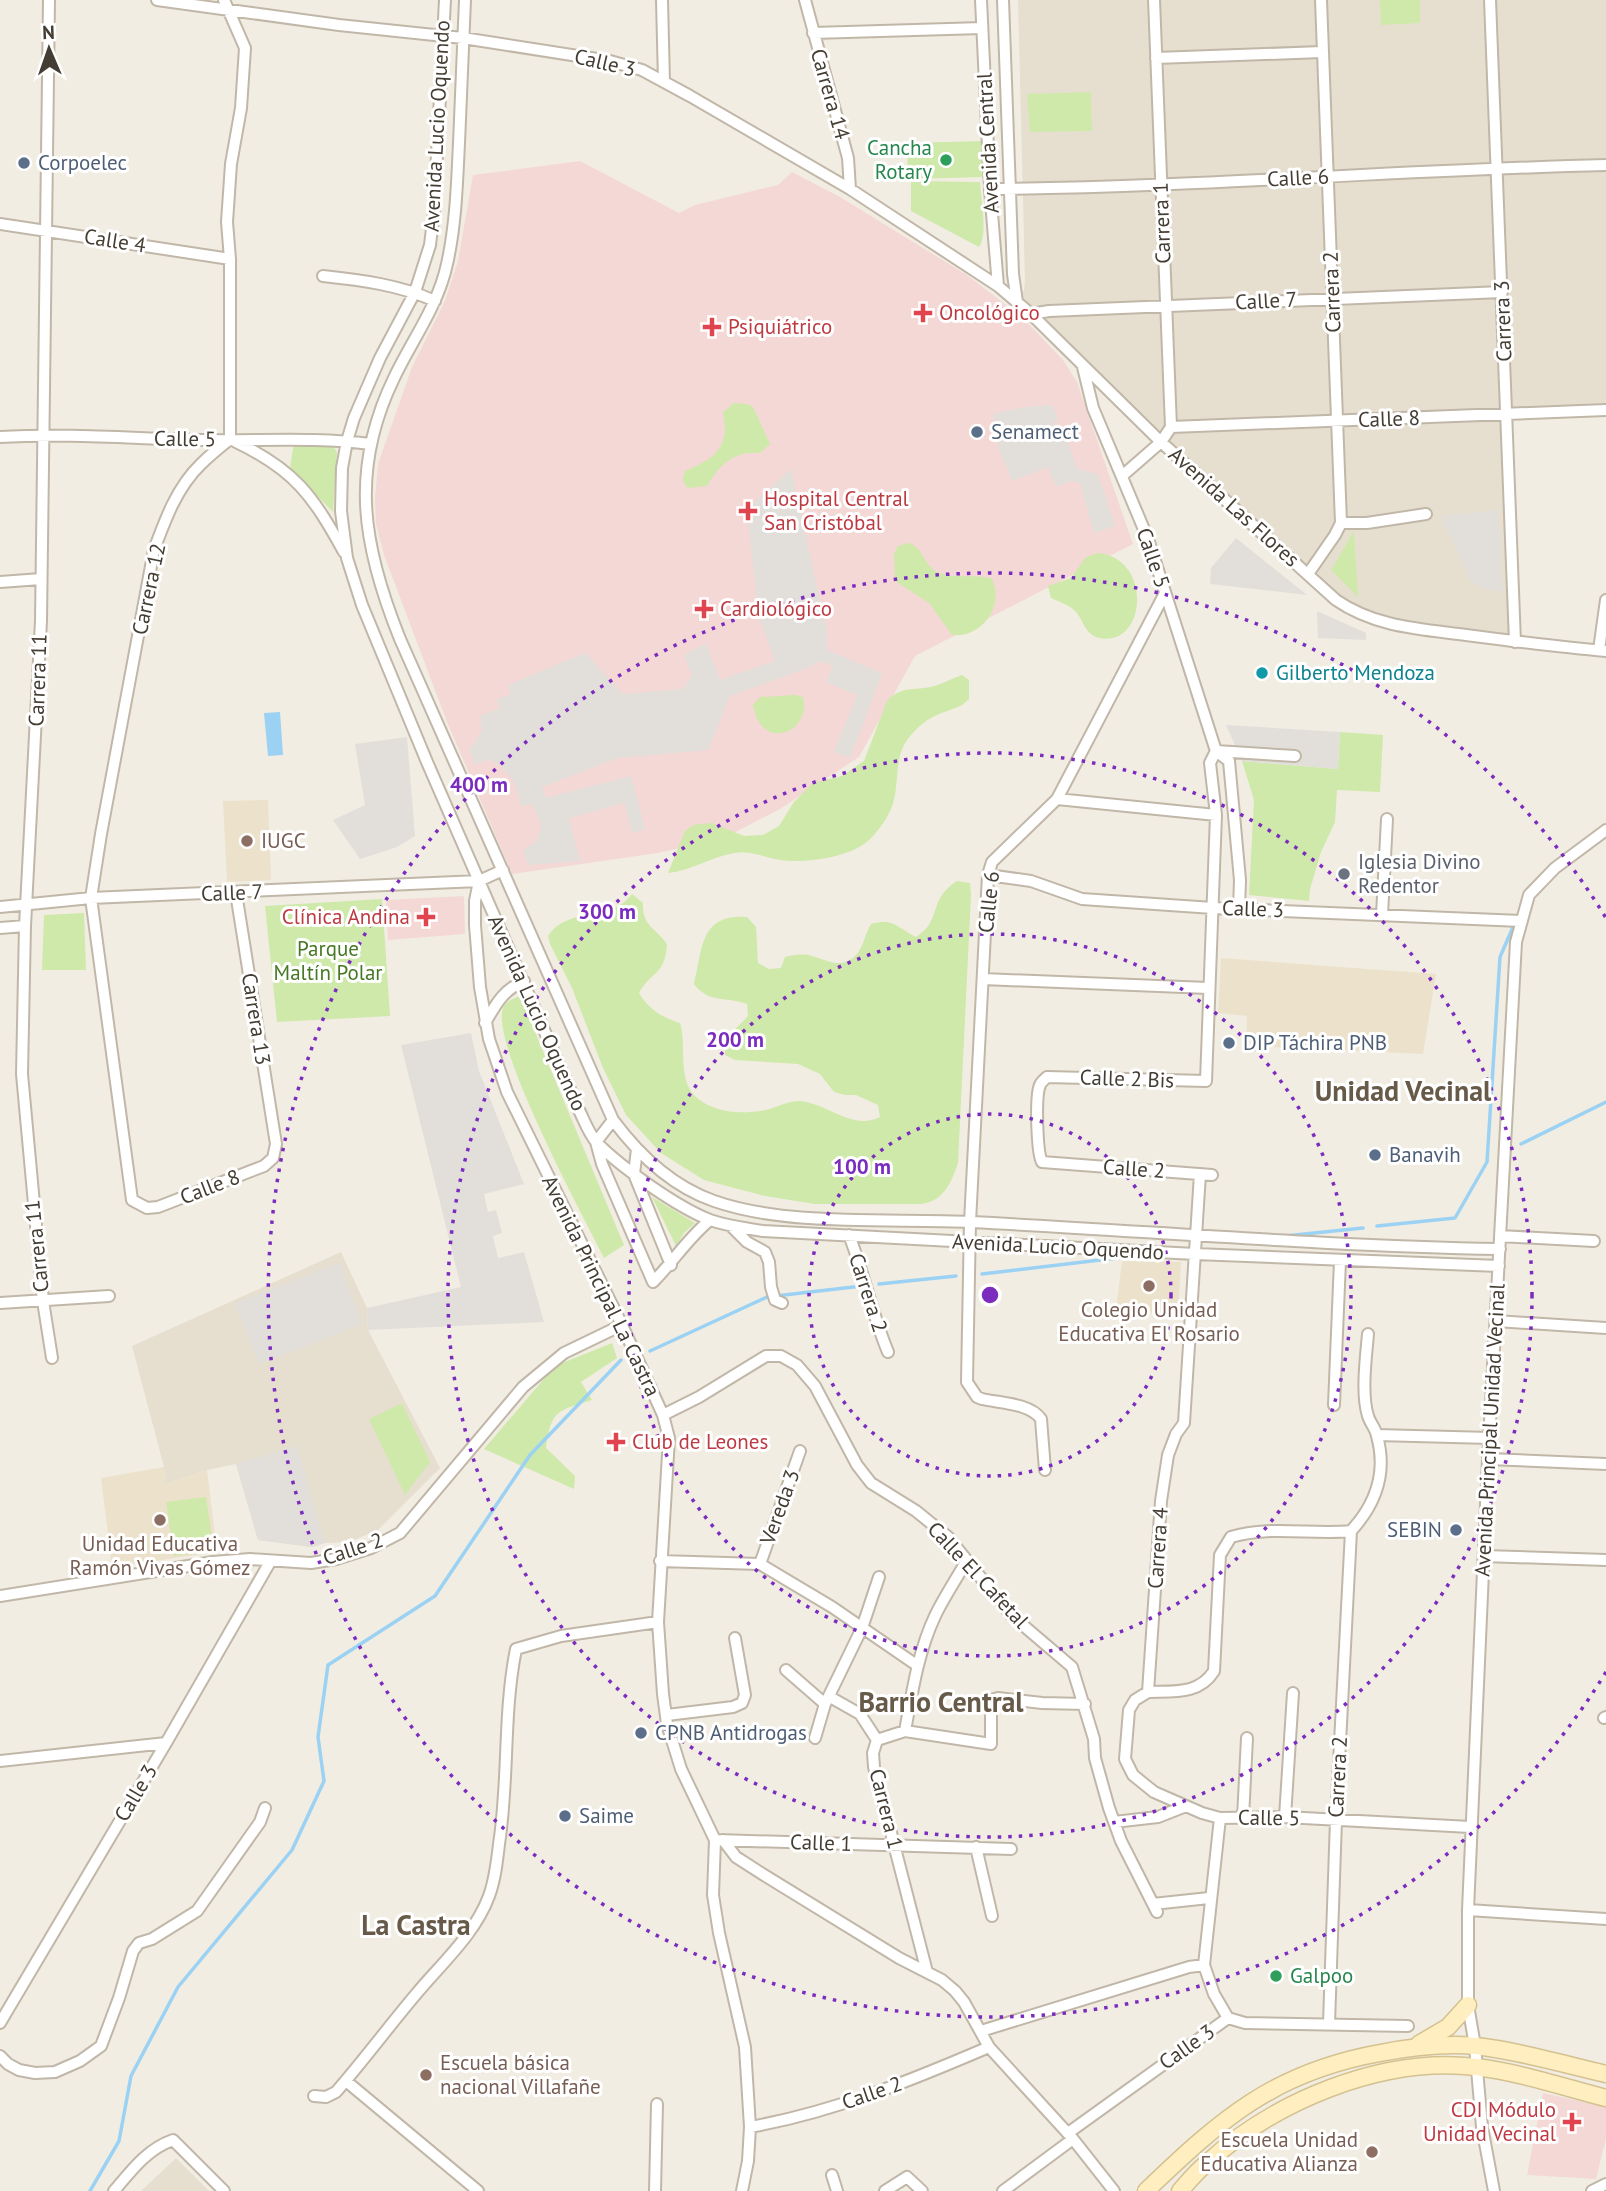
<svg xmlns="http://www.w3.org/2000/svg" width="1606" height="2191" viewBox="0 0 1606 2191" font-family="'PT Sans',sans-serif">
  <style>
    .residential { fill: #e6dfd0 }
    .education { fill: #ece2cb }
    .medical { fill: #f4d8d5 }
    .green { fill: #cee9a9 }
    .parking { fill: #e2dfdb }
    .water { fill: #9bd2f3 }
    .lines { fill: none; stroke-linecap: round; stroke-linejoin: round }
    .stream { stroke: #9bd2f3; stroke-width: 3.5 }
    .street-casing { stroke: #c1b7a8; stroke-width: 14 }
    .secondary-casing { stroke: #d4c190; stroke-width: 19 }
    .street { stroke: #fff; stroke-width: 10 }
    .secondary { stroke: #ffeec0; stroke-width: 16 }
    .ring { fill: none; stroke: #7b2cbf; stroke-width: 3.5; stroke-dasharray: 3.5 7 }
    .leisure-dot { fill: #2e9e5b; stroke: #fff; stroke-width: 2.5 }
    .service-dot { fill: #5c6f8a; stroke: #fff; stroke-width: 2.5 }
    .health-dot { fill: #e0444e; stroke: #fff; stroke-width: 2.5 }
    .culture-dot { fill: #0f9aa8; stroke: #fff; stroke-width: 2.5 }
    .education-dot { fill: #8d6e63; stroke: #fff; stroke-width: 2.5 }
    .worship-dot { fill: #6b7280; stroke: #fff; stroke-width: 2.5 }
    .labels { text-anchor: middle; stroke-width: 6; stroke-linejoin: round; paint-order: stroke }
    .street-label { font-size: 21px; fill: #443d33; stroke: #fff }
    .leisure-label { font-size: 21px; fill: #27864d; stroke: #fff; text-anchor: end }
    .service-label { font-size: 21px; fill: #4e5e75; stroke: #fff; text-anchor: start }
    .health-label { font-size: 21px; fill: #be3a42; stroke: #fff; text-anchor: start }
    .culture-label { font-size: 21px; fill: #0d838f; stroke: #fff; text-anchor: start }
    .education-label { font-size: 21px; fill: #785e54; stroke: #fff; text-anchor: start }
    .worship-label { font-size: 21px; fill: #5b616d; stroke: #fff; text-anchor: start }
    .park-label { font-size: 21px; fill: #467824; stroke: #fff }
    .district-label { font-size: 28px; font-weight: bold; fill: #675a49; stroke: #fff }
    .centre { fill: #7b2cbf; stroke: #fff; stroke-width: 3.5 }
    .ring-label { font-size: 21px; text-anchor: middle; font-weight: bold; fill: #7b2cbf; stroke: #fff; stroke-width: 6; stroke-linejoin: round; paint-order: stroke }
  </style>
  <rect width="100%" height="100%" fill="#f2ede2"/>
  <path class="residential" d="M1018 0H1606V410L1508 414 1515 642 1388 624 1336 600 1017 302 1024 290 1025 280Z
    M341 1252 367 1308 368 1330 440 1468 378 1530 366 1535 349 1542 325 1543 312 1547 258 1540 236 1464 207 1470 165 1484 164 1467 132 1346Z
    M176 2158 209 2191H141Z"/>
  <path class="education" d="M268 800 271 880 227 882 223 801Z
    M1221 958 1436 974 1423 1054 1246 1046 1247 1016 1218 1013Z
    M1122 1261 1181 1262 1178 1315 1116 1310Z
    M164 1467 165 1484 207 1470 217 1552 112 1567 101 1478Z"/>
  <path class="medical" d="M580 161 679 213 695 205 778 185 792 172 840 197 967 275 1023 318 1063 360 1077 382 1133 544 915 656 859 757 780 809 724 838 658 853 512 874 447 722 384 555 376 524 375 498 378 464 412 367 445 301 458 261 473 175Z
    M464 896 465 934 388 940 386 900Z
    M1543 2093 1606 2107V2138L1596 2179 1527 2175Z"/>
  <path class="green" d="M1380 0H1420V23L1381 25Z
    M1091 92 1092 131 1030 132 1027 94Z
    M983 141 984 177 908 179 907 143Z
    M911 181 980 182C981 199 988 235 979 247L911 211Z
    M734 403 747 404 753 407 770 444 760 453C734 450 718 466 707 486L688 488C682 482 682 479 685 471 705 462 724 455 725 429 725 423 723 417 723 412Z
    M294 443 333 446 337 452 333 512 290 468Z
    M1354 531 1358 597 1331 570Z
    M907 543C924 546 922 564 937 572 955 580 975 573 992 579 1005 607 981 638 952 635L929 603 895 581 894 554 898 546Z
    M1098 553C1153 558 1147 648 1099 638 1084 634 1084 620 1075 611 1069 605 1058 601 1051 598L1048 586 1071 578 1086 557Z
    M962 675 969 680V699C960 709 949 709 937 715 927 719 918 727 911 735 890 758 903 790 888 815 883 824 876 834 868 841 850 857 805 864 781 860 766 858 750 850 734 853 711 857 691 871 668 873L685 831 693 825 712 823 744 836 763 835 779 826 794 802 813 783 842 776 864 761 887 701C901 685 917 691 935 686 944 683 953 678 962 675Z
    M795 695 803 697C812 733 761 753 753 705L760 697Z
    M1340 732 1383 735 1380 792 1337 790 1335 822 1321 852 1310 889 1309 901 1249 895 1254 800 1242 761 1338 769Z
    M957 881 970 883 971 895 958 1163C951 1183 944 1201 921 1204H815L765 1196 704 1180 661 1153 626 1115 603 1068 572 988 550 944 548 936C564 912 592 918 614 908 622 905 627 900 632 894L643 903C642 926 655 927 667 944 665 976 651 971 639 993 649 1010 662 1017 680 1023 687 1045 677 1078 695 1096 714 1115 749 1115 773 1108 781 1105 790 1101 799 1101 828 1103 851 1131 880 1117L878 1105 856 1095H845L834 1092 820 1074 798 1064 735 1060 725 1055C724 1034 736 1030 748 1016L747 1004C726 996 709 1004 694 984 703 949 699 914 747 917L756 927 758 963 769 969 781 968 785 957C794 955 803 953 812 956 829 961 843 970 857 954 864 945 865 934 871 924 894 918 896 927 916 937 943 920 927 900 957 881Z
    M382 899 390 1016 277 1022 265 906Z
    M84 913 86 970H42L44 915Z
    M520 996 624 1245 604 1258C584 1217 490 1045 503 1008 506 1001 513 999 520 996Z
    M652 1197 695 1223 684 1233 676 1246Z
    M612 1343 617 1358 581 1382 592 1400C557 1411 551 1410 546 1448L575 1476 574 1489 484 1449 555 1366Z
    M402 1403 430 1462 405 1495 369 1419Z
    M206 1497 214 1550 174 1556 166 1502Z"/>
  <path class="parking" d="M1053 405 1058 421 1053 423 1058 438 1066 436 1077 469 1098 474 1115 526 1094 533 1080 483 1070 481 1056 487 1048 467 1012 481 998 446 993 414 1025 407Z
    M791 469 827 632V650L882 673 850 758 834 752 857 695 826 682 833 666 820 661 810 667 730 696 708 750 618 758 542 787 546 798 631 776 645 829 632 833 624 803 569 818 580 861 528 865 523 851 537 841 541 825 532 804 521 806 514 781 502 767 491 760 479 762 475 765 469 750 477 740 482 729 480 716 500 708 497 700 511 694 508 685 585 653 623 694 683 689 692 675 684 655 706 643 720 680 775 661 759 617 748 520 753 503Z
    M1498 510 1501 569 1503 592 1479 588V584L1471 582 1441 516Z
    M1236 538 1307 595 1210 584 1211 568Z
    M1317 611 1366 633V640L1318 638Z
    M1226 725 1340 732 1338 769 1242 761Z
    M407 737 415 836 397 847 360 859 333 820 365 805 355 744Z
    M471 1033 479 1071 524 1184 484 1194 488 1212 496 1210 502 1233 493 1236 498 1258 524 1252 544 1322 368 1330 367 1308 461 1287 401 1045Z
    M339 1263 362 1324 259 1364 235 1303Z
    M297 1446 325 1543 312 1547 258 1540 236 1464Z"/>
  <path class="water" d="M280 712 283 755 268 756 264 713Z"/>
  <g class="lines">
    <path class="stream" d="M1521 1144 1606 1102
      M1377 1226 1455 1218 1487 1162 1500 957 1513 927
      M1285 1236 1363 1228
      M982 1274 1134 1256
      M879 1284 956 1276
      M650 1351 767 1297 862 1286
      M90 2191 119 2141 131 2076 178 1987 292 1850 324 1781 318 1737 328 1665 435 1596 530 1455 621 1360"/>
    <g class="street-casing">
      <path id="street" d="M49 0 41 621 25 926 22 1074 43 1301 52 1358
        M157 0 339 25 463 38 610 61 642 70 690 96 850 189 998 286 1031 314 1161 442 1336 600C1375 627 1420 629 1466 635 1512 641 1559 647 1606 651
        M224 0 245 48 241 108 231 164 227 222 230 259V439C220 447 210 455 201 464 177 487 165 520 154 550L101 834 91 898 132 1200 147 1208 158 1207 264 1166 273 1158 276 1144 236 893
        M445 0 434 212 430 245 415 292 380 358 354 418 347 441 342 468 341 511 347 558 362 605 427 762 579 1110C584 1120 589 1134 597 1143 622 1168 677 1207 710 1220 727 1226 745 1228 763 1231L1195 1254 1499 1266
        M465 0C463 48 461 95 459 143 457 183 456 224 447 264 438 306 412 340 394 378 349 471 363 547 400 639L613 1120C639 1155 671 1186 714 1201 788 1227 893 1218 972 1222 1148 1231 1323 1246 1500 1249
        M662 0 664 82
        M805 0 848 158 850 189
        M981 0 990 189 998 286
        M1003 0 1013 274 1017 302
        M1490 0 1515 642
        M813 33 982 28
        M1156 58 1322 52
        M990 189C1196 187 1401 170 1606 165
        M0 224 230 259
        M323 276C361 280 400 285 435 301
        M1031 314 1049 311 1502 292
        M1083 367 1093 408 1148 539 1216 751 1229 761 1240 880 1239 909
        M1171 427 1606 410
        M0 437C70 433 139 439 209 440 263 441 316 437 370 444
        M236 442C295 470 313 496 344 552
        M1122 476 1161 442 1171 427 1154 0
        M1341 523H1367L1426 514
        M1308 574 1335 535 1341 523 1321 0
        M0 582 41 579
        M1599 650 1606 600
        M1216 751 1295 756
        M1057 799 1216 815
        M988 875 1031 881 1082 899 1213 908 1521 921
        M479 881 475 901V925L480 987 489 1039 507 1092 622 1325 663 1415 669 1438 658 1622 663 1694 667 1724 681 1769 715 1840 713 1895 719 1933 745 2047 750 2127 748 2161 742 2191
        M0 907 91 898 479 881 503 870
        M1382 915 1387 819
        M0 928 25 926
        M983 979 1208 988
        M485 1023C496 1004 503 990 524 981
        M613 1120 596 1142 602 1164 653 1282C673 1262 688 1238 710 1220
        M637 1149 634 1174 671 1265
        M1200 1174 1184 1423 1176 1434 1168 1455 1161 1501 1148 1692 1135 1700 1129 1710 1125 1759 1133 1775 1154 1792 1202 1813 1220 1818 1285 1817 1470 1827
        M1212 1175 1042 1162C1037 1153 1035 1096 1040 1085 1041 1082 1044 1080 1047 1077L1206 1081 1216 815 1210 763 1216 751
        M731 1226 747 1242 765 1252 769 1262 771 1287 775 1300 782 1303
        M849 1235C864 1273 872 1314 888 1352
        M1500 1236 1594 1241
        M0 1303 109 1296
        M1496 1321 1606 1328
        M1334 1405 1340 1261
        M663 1415 699 1397 766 1356H781L797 1365 815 1386 857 1465 871 1483 916 1511 948 1537 1011 1615 1072 1667 1094 1739 1095 1758 1109 1808 1121 1841 1157 1912
        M1377 1435 1490 1438
        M1488 1459 1606 1464
        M1045 1470 1041 1419C1030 1403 999 1403 982 1399L977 1397 967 1382 970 1222 988 875 992 862 1057 799 1165 593
        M1351 1531C1376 1504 1387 1472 1377 1436 1376 1429 1370 1423 1368 1416 1361 1394 1366 1357 1368 1334
        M1484 1556 1606 1560
        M660 1561 760 1564 832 1607 918 1666
        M760 1564 800 1451
        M0 1596 213 1562 250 1559 311 1563 336 1559 371 1548 400 1533 523 1387 564 1353 622 1325
        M786 1670 825 1704
        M1148 1692C1173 1691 1199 1695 1214 1671L1220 1555 1231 1537C1270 1525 1311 1535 1351 1531
        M830 1697 860 1714 877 1740
        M667 1715 733 1707 742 1703 745 1695 735 1638
        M1604 1718 1606 1717
        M905 1731 991 1744V1700L998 1698 1042 1703 1085 1704
        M815 1738 825 1704 862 1628 879 1577
        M0 1761 166 1743
        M1285 1817 1293 1693
        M1220 1818 1204 1965 1214 1994 1228 2018
        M1243 1818 1247 1738
        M1114 1822 1158 1817 1186 1806
        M718 1840 1011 1849
        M723 1840 736 1857 764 1875 899 1958 942 1980 955 1991 964 2002 989 2047 1073 2139 1114 2191
        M976 1847 992 1916
        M1153 1904 1209 1898
        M1468 1910 1606 1919
        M927 1972 874 1767 873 1753 877 1740 905 1731C912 1693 918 1652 935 1616 944 1597 957 1578 967 1560
        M1228 2018 1245 2023 1408 2026
        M0 2023 166 1743 270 1562
        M1329 2023 1336 1820 1351 1531
        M981 2031 1189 1967 1204 1965
        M0 2056 8 2064 19 2070 35 2073 55 2072 80 2061 101 2046 119 1998 133 1951 139 1943 152 1939 197 1911 260 1822 265 1808
        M346 2081 478 2191
        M314 2096 326 2097 336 2092C364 2060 389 2026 417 1993 442 1963 475 1934 489 1896 495 1880 497 1862 499 1844 509 1780 503 1713 516 1649L561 1636 658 1622
        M750 2127C834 2112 912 2080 989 2047
        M1068 2133 1228 2018
        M832 2175 837 2191
        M114 2191C131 2171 147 2149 173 2140L224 2191
        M655 2191 657 2104
        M885 2191 907 2177 922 2191
        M1003 2191 1073 2139
        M1494 2191 1482 2127 1475 2046 1468 2005V1910L1488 1459 1516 942 1529 895 1555 868 1606 830
        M1592 2191 1606 2184"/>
    </g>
    <g class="secondary-casing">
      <path id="secondary" d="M1419 2044 1448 2027 1468 2005
        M1146 2191C1221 2119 1274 2072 1380 2053 1411 2047 1444 2043 1476 2046 1519 2051 1563 2064 1606 2074
        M1180 2191C1188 2182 1196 2172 1206 2164 1274 2101 1382 2056 1476 2067 1519 2072 1563 2087 1606 2098"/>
    </g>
    <use href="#street" class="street"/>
    <use href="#secondary" class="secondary"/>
  </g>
  <g class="ring">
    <circle cx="990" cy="1295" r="181"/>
    <circle cx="990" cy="1295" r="361"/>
    <circle cx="990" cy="1295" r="542"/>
    <path d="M1606 1672A722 722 0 1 1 1606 918"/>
  </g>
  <g class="leisure-dot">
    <circle cx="946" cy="160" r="7"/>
    <circle cx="1276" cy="1976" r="7"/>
  </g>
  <g class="service-dot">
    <circle cx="24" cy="163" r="7"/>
    <circle cx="977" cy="432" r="7"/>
    <circle cx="1229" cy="1043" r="7"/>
    <circle cx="1375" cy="1155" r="7"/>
    <circle cx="1456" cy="1530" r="7"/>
    <circle cx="641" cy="1733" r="7"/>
    <circle cx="565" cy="1816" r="7"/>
  </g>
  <g class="health-dot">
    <path d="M919.5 302.5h7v7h7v7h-7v7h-7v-7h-7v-7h7z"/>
    <path d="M708.5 316.5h7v7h7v7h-7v7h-7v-7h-7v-7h7z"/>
    <path d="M744.5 500.5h7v7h7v7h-7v7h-7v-7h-7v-7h7z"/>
    <path d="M700.5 598.5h7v7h7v7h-7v7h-7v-7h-7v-7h7z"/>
    <path d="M422.5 906.5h7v7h7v7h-7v7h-7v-7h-7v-7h7z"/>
    <path d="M612.5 1431.5h7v7h7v7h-7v7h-7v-7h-7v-7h7z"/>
    <path d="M1568.5 2111.5h7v7h7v7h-7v7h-7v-7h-7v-7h7z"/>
  </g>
  <circle class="culture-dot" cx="1262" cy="673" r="7"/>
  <g class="education-dot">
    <circle cx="247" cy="841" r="7"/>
    <circle cx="1149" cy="1286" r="7"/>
    <circle cx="160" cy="1520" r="7"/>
    <circle cx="426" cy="2075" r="7"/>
    <circle cx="1372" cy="2152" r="7"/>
  </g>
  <circle class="worship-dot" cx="1344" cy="874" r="7"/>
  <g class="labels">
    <g class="street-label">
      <text transform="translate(605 63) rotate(13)" y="7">Calle 3</text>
      <text transform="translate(830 94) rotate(74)" y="7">Carrera 14</text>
      <text transform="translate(437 126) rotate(-87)" y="7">Avenida Lucio Oquendo</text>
      <text transform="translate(988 143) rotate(-93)" y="7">Avenida Central</text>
      <text transform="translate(1298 178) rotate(-3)" y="7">Calle 6</text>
      <text transform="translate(1162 223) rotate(-92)" y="7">Carrera 1</text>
      <text transform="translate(115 241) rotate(9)" y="7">Calle 4</text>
      <text transform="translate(1332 292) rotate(-92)" y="7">Carrera 2</text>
      <text transform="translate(1266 301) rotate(-3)" y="7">Calle 7</text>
      <text transform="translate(1503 321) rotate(-92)" y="7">Carrera 3</text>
      <text transform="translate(1389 419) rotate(-2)" y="7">Calle 8</text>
      <text transform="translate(185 439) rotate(1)" y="7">Calle 5</text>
      <text transform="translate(1234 507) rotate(42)" y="7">Avenida Las Flores</text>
      <text transform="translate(1153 558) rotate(71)" y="7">Calle 5</text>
      <text transform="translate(149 589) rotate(-78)" y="7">Carrera 12</text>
      <text transform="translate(38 680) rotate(-88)" y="7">Carrera 11</text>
      <text transform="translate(232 893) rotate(-2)" y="7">Calle 7</text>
      <text transform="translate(989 902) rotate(-84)" y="7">Calle 6</text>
      <text transform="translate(1253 909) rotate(2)" y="7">Calle 3</text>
      <text transform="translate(537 1013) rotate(66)" y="7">Avenida Lucio Oquendo</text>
      <text transform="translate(256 1019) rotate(81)" y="7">Carrera 13</text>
      <text transform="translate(1127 1079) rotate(2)" y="7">Calle 2 Bis</text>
      <text transform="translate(1134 1169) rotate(4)" y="7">Calle 2</text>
      <text transform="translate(210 1187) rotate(-21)" y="7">Calle 8</text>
      <text transform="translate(37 1246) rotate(-96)" y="7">Carrera 11</text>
      <text transform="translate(1058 1247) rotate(3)" y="7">Avenida Lucio Oquendo</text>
      <text transform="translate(601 1286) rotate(64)" y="7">Avenida Principal La Castra</text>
      <text transform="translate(868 1293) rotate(72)" y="7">Carrera 2</text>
      <text transform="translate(1490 1430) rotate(-87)" y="7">Avenida Principal Unidad Vecinal</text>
      <text transform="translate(780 1507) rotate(-70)" y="7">Vereda 3</text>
      <text transform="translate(1158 1548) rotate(-86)" y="7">Carrera 4</text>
      <text transform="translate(353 1549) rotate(-18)" y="7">Calle 2</text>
      <text transform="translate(978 1575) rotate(47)" y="7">Calle El Cafetal</text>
      <text transform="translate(1338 1777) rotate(-87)" y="7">Carrera 2</text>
      <text transform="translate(136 1793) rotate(-59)" y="7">Calle 3</text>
      <text transform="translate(886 1809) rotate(76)" y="7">Carrera 1</text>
      <text transform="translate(1269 1818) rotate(1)" y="7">Calle 5</text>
      <text transform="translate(821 1843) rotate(2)" y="7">Calle 1</text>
      <text transform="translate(1187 2047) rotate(-35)" y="7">Calle 3</text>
      <text transform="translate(872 2093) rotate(-19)" y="7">Calle 2</text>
    </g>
    <g class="leisure-label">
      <text x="932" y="155">Cancha<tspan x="932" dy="24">Rotary</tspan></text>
      <text x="1290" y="1983" text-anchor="start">Galpoo</text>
    </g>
    <g class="service-label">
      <text x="38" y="170">Corpoelec</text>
      <text x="991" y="439">Senamect</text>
      <text x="1243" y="1050">DIP Táchira PNB</text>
      <text x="1389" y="1162">Banavih</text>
      <text x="1442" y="1537" text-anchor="end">SEBIN</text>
      <text x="655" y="1740">CPNB Antidrogas</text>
      <text x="579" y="1823">Saime</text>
    </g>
    <g class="health-label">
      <text x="939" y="320">Oncológico</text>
      <text x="728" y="334">Psiquiátrico</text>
      <text x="764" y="506">Hospital Central<tspan x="764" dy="24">San Cristóbal</tspan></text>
      <text x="720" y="616">Cardiológico</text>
      <text x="410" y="924" text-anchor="end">Clínica Andina</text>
      <text x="632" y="1449">Club de Leones</text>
      <text x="1556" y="2117" text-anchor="end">CDI Módulo<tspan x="1556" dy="24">Unidad Vecinal</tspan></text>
    </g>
    <g class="culture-label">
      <text x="1276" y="680">Gilberto Mendoza</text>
    </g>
    <g class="education-label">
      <text x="261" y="848">IUGC</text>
      <text x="1149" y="1317" text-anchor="middle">Colegio Unidad<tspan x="1149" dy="24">Educativa El Rosario</tspan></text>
      <text x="160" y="1551" text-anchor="middle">Unidad Educativa<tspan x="160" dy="24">Ramón Vivas Gómez</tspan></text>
      <text x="440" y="2070">Escuela básica<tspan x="440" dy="24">nacional Villafañe</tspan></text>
      <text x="1358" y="2147" text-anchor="end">Escuela Unidad<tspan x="1358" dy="24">Educativa Alianza</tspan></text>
    </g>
    <g class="worship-label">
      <text x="1358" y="869">Iglesia Divino<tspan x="1358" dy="24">Redentor</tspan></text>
    </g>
    <g class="park-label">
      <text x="328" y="956">Parque<tspan x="328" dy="24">Maltín Polar</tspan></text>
    </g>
    <g class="district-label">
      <text x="1403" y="1101">Unidad Vecinal</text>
      <text x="941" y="1712">Barrio Central</text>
      <text x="416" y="1935">La Castra</text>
    </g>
  </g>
  <circle cx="990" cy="1295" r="10" class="centre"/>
  <g class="ring-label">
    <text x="479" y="792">400 m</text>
    <text x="607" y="919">300 m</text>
    <text x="735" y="1047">200 m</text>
    <text x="862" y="1174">100 m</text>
  </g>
  <g transform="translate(49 49) rotate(358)" stroke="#ffffff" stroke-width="5" paint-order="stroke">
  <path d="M0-5L12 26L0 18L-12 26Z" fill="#443d33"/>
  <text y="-10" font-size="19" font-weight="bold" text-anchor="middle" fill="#443d33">N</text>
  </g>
</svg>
